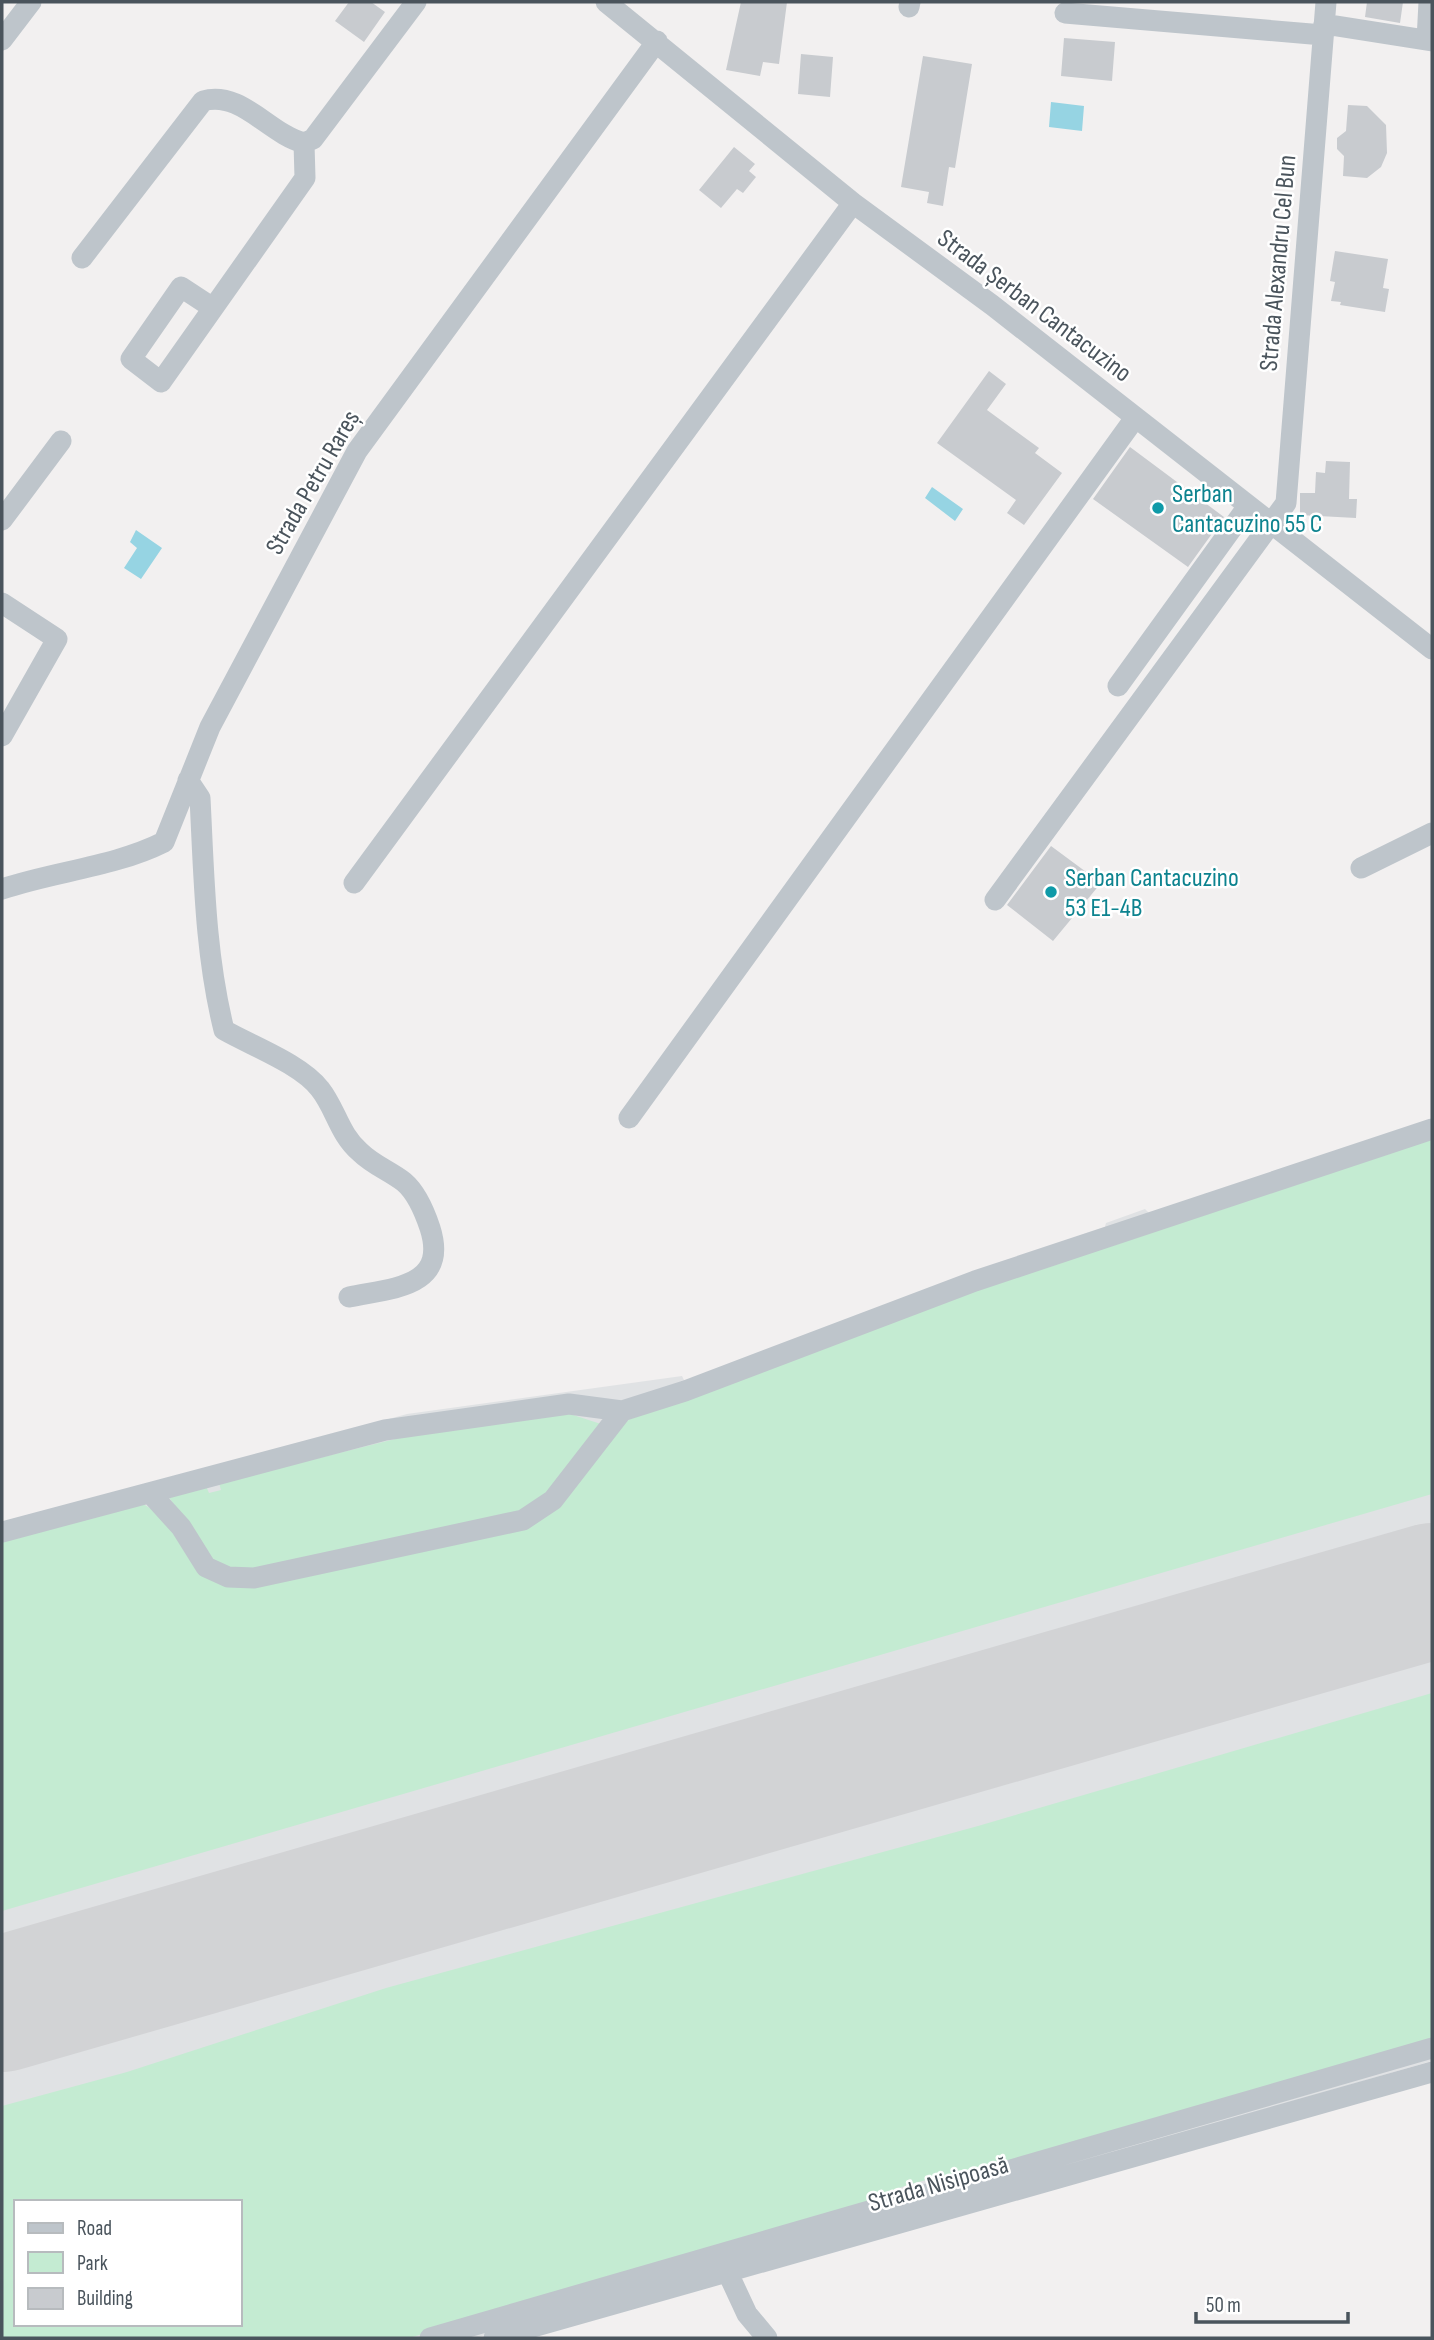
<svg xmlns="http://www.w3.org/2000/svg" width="1434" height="2340" viewBox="0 0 1434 2340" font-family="'Sofia Sans Condensed',sans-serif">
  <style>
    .airport { fill: #e0e2e4; fill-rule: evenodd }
    .green { fill: #c4ebd2; fill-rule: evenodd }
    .water { fill: #96d4e3 }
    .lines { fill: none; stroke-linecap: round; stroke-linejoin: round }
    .runway { stroke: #d2d3d5; stroke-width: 136 }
    .building { fill: #c8cbcf }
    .minor { stroke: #bec5cb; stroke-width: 21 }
    .culture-dot { fill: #0f9aa8; stroke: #fff; stroke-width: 2.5 }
    .labels { text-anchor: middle; stroke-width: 5; stroke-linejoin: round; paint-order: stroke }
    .street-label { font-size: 26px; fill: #4a545c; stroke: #fff }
    .culture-label { font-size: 26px; fill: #0d838f; stroke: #fff; text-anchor: start }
  </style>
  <rect width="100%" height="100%" fill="#f2f0f0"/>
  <path class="airport" d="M1432 1122V2061L475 2338H2V1525L407 1414 682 1376 685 1382 1103 1234 1106 1223 1145 1209 1153 1217ZM16 2202H240V2324H16Z"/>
  <path class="green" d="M1432 1137V1494L2 1911V1541L143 1504 165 1517 220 1583 525 1524 614 1431 634 1416 1004 1276Z
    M564 1412 604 1425 547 1498 528 1510 240 1574 215 1563 168 1496 206 1486 209 1493 221 1490 219 1483 435 1429Z
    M1432 1693V2042L967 2178C944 2171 882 2189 866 2207L409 2338H2V2106L127 2072 386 1988 978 1826ZM16 2202H240V2324H16Z"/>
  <path class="water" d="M1051 102 1084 106 1082 131 1049 127Z
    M932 487 963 509 955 521 925 498Z
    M136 530 162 548 141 579 124 568 137 548 130 542Z"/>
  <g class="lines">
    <path class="runway" d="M2 2004 1432 1591"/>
  </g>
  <path class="building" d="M349 2H371L385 12 364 42 335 21Z
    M741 2H787L779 64 763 62 760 76 726 70Z
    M1367 2H1403L1400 23 1365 17Z
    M1064 38 1115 42 1112 81 1061 76Z
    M801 54 833 57 830 97 798 94Z
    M923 56 972 64 955 168 949 167 943 206 927 203 929 192 901 187Z
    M1348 105 1367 106 1386 125 1387 153 1381 167 1367 178 1343 176 1344 156 1337 149V138L1346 131Z
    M734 147 755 164 749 171 756 177 743 193 737 189 721 208 699 190Z
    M1335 251 1388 259 1383 288 1389 289 1385 312 1340 305 1341 302 1331 301 1335 282 1330 281Z
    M989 371 1006 384 987 410 1039 448 1035 453 1062 473 1024 525 1007 513 1016 500 937 443Z
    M1130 447 1224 517 1188 567 1093 499Z
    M1326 461 1350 462 1349 499H1357L1356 518 1300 515V493H1315L1316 472 1325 473Z
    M1051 846 1101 883 1053 941 1007 905Z"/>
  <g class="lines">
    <path class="minor" d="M606 2 853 203 992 305 1432 649
      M909 7 910 2
      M1065 13 1323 35
      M1324 24 1432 41
      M2 40 31 2
      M1427 40 1429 2
      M82 258 203 101C241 90 269 134 304 143L313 139 416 2
      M213 308 181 287 131 359 161 382 305 178 304 143
      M2 520 61 441
      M2 603 57 639 2 736
      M1118 686 1248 506
      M188 780 200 798C204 876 205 954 224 1030 252 1046 301 1064 320 1089 336 1109 339 1134 360 1152 373 1165 390 1171 404 1182 417 1193 425 1213 430 1228 449 1288 391 1288 349 1297
      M1361 868 1432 833
      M354 883 853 203
      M2 889C55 871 114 867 164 842L210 727 357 451 657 41
      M995 900 1286 503 1326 2
      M629 1118 1135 418
      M151 1494 181 1527 206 1567 228 1577 254 1578 523 1520 553 1500 622 1411
      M2 1532 385 1430 569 1404 622 1411 685 1391 975 1281 1432 1129
      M727 2271 747 2314 767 2338
      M430 2338 1432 2048
      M494 2338 1432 2072"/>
  </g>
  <g class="culture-dot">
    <circle cx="1158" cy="508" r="7"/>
    <circle cx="1051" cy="892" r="7"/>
  </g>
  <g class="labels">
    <g class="street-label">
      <text transform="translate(1277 263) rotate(-85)" y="9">Strada Alexandru Cel Bun</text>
      <text transform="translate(1035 305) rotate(37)" y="9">Strada Șerban Cantacuzino</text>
      <text transform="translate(312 482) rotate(-60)" y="9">Strada Petru Rareș</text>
      <text transform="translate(938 2183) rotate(-16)" y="9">Strada Nisipoasă</text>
    </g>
    <g class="culture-label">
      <text x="1172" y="502">Serban<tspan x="1172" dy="30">Cantacuzino 55 C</tspan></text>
      <text x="1065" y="886">Serban Cantacuzino<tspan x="1065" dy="30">53 E1-4B</tspan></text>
    </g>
  </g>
  <rect width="1434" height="2340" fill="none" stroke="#4a545c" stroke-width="7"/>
  <rect x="14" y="2200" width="228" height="126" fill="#ffffff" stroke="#b7bbbe" stroke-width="2"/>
  <rect x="28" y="2223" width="35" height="10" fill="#bec5cb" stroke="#b7bbbe" stroke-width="2"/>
  <text x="77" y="2235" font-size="21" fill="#4a545c">Road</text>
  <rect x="28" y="2252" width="35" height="21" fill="#c4ebd2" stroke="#b7bbbe" stroke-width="2"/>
  <text x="77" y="2270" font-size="21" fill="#4a545c">Park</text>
  <rect x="28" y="2288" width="35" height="21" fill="#c8cbcf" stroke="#b7bbbe" stroke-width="2"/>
  <text x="77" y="2305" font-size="21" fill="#4a545c">Building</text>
  <path d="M1196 2312v10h152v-10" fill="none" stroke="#4a545c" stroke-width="3.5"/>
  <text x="1206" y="2312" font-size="21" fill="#4a545c" stroke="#ffffff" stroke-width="5" paint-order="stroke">50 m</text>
</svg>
